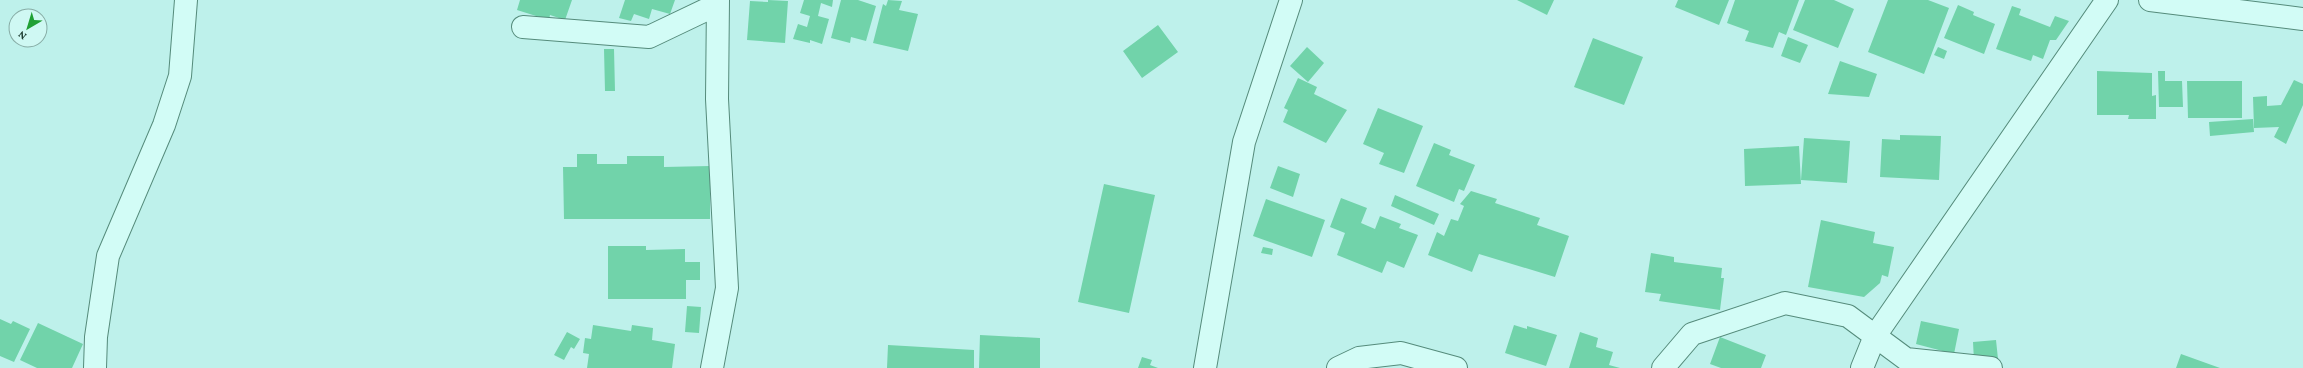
<svg xmlns="http://www.w3.org/2000/svg" width="2303" height="368" viewBox="0 0 2303 368" font-family="'Crimson Pro',serif">
  <style>
    .building { fill: #71d3aa }
    .lines { fill: none; stroke-linecap: round; stroke-linejoin: round }
    .minor-casing { stroke: #558b7b; stroke-width: 24 }
    .minor { stroke: #d2fcf6; stroke-width: 22 }
  </style>
  <rect width="100%" height="100%" fill="#bef1eb"/>
  <path class="building" d="M520 0H572L565 20 550 15 549 20 517 10Z
    M625 0H675L670 14 652 9 649 19 634 14 631 21 619 18Z
    M768 0 788 1 785 43 747 40 750 1 768 2Z
    M804 0H833L832 7 821 3 818 16 829 19 822 44 810 40V43L793 39 798 24 807 27 810 16 800 13Z
    M841 0H858L876 6 866 41 851 37 850 43 831 38Z
    M888 0 902 1 899 10 918 14 908 51 873 43 883 4 886 6Z
    M1517 0H1554L1547 15Z
    M1678 0H1729L1719 25 1675 7Z
    M1735 0H1799L1786 35 1779 32 1773 48 1745 41 1749 31 1727 23Z
    M1805 0H1834L1854 9 1838 48 1793 30Z
    M1888 0H1928L1949 8 1924 74 1868 52Z
    M1958 5 1974 12 1973 15 1995 24 1984 54 1944 38Z
    M2012 6 2021 9 2019 15 2050 27 2055 16 2069 21 2056 40H2050L2043 59 2033 55 2031 61 1996 49Z
    M1158 25 1178 52 1142 78 1123 51Z
    M1788 37 1808 45 1800 63 1781 56Z
    M1593 38 1643 57 1624 105 1574 87Z
    M1307 47 1324 63 1308 82 1290 66Z
    M1938 47 1947 51 1944 59 1934 55Z
    M604 49H614L615 91H605Z
    M1840 61 1877 74 1869 97 1828 94Z
    M2097 71 2152 73V96L2156 95V119H2128L2129 115H2097Z
    M2158 71H2165V81H2182L2183 107H2159Z
    M1298 78 1317 87 1314 94 1347 110 1326 143 1283 122 1288 110 1284 108Z
    M2294 80 2303 84V105L2286 144 2274 137 2279 127 2254 128 2253 97 2267 96V106L2281 105Z
    M2187 81H2242V118H2188Z
    M1378 108 1423 126 1404 173 1379 164 1384 153 1363 144Z
    M2253 119 2254 132 2210 136 2209 122Z
    M1900 135 1941 136 1939 180 1880 177 1882 139 1900 140Z
    M1804 138 1850 141 1847 183 1801 180Z
    M1434 143 1451 150 1449 155 1475 165 1464 191 1459 189 1454 202 1416 186Z
    M1799 146 1801 184 1745 186 1744 149Z
    M577 154H597V164H627V156H664V167L710 166V219H564L563 167H577Z
    M1278 166 1300 174 1293 197 1270 188Z
    M1104 184 1155 195 1129 313 1078 302Z
    M1471 191 1497 199 1495 203 1540 218 1537 225 1569 236 1555 277 1479 254 1472 272 1428 255 1437 232 1444 236 1451 219 1458 221 1464 206 1460 204Z
    M1395 195 1439 214 1434 225 1391 206Z
    M1341 198 1367 208 1361 223 1375 229 1380 216 1401 224 1399 228 1418 235 1404 268 1387 261 1382 273 1337 255 1345 233 1330 227Z
    M1266 199 1325 220 1312 257 1253 236Z
    M1821 220 1875 232 1873 243 1894 247 1888 277 1882 275 1880 283 1864 297 1808 287Z
    M608 246H646V250L685 249V262H700V280H686V299H608Z
    M1263 247 1273 249 1272 255 1261 253Z
    M1651 253 1674 257V262L1722 268 1721 278H1724L1720 310 1659 301 1661 294 1645 292Z
    M687 306 701 307 699 333 685 332Z
    M0 319 11 324 13 321 30 329 14 362 0 356Z
    M1921 321 1959 329 1954 354 1916 344Z
    M38 323 83 344 72 368H37L20 360Z
    M593 325 631 331 632 325 653 328 652 340 675 344 672 368H587L589 354 583 353 585 338 591 339Z
    M1514 325 1527 329V326L1557 335 1546 366 1505 353Z
    M567 332 580 339 574 349 571 347 564 360 554 355Z
    M1580 332 1598 338 1596 347 1613 352 1609 365 1620 368H1569Z
    M980 335 1040 338V368H979Z
    M1720 337 1766 355 1761 368H1721L1710 364Z
    M1996 340 1998 359 1974 361 1973 342Z
    M888 345 974 350V368H887Z
    M2181 354 2220 368H2176Z
    M1142 357 1152 360 1150 365 1158 368H1138Z"/>
  <g class="lines">
    <g class="minor-casing">
      <path id="minor" d="M2150 0 2303 19
        M523 27 649 37 716 5
        M95 368 96 337 108 256 164 125 180 76 186 0
        M712 368 727 288 717 99 718 0
        M1205 368 1244 142 1291 0
        M1338 368 1359 358 1401 353 1456 368
        M1663 368 1692 334 1785 303 1848 316 1906 359 1991 368
        M1862 368 1875 336 2107 0"/>
    </g>
    <use href="#minor" class="minor"/>
  </g>
  <g transform="translate(28 28) rotate(218)"><circle r="19" fill="#cff8f3" stroke="#87aca5"/>
  <path d="M0-3L7 15L0 10L-7 15Z" fill="#20a035"/>
  <text y="-6" font-size="11" font-weight="bold" text-anchor="middle" fill="#1b3a2f">N</text>
  </g>
</svg>
